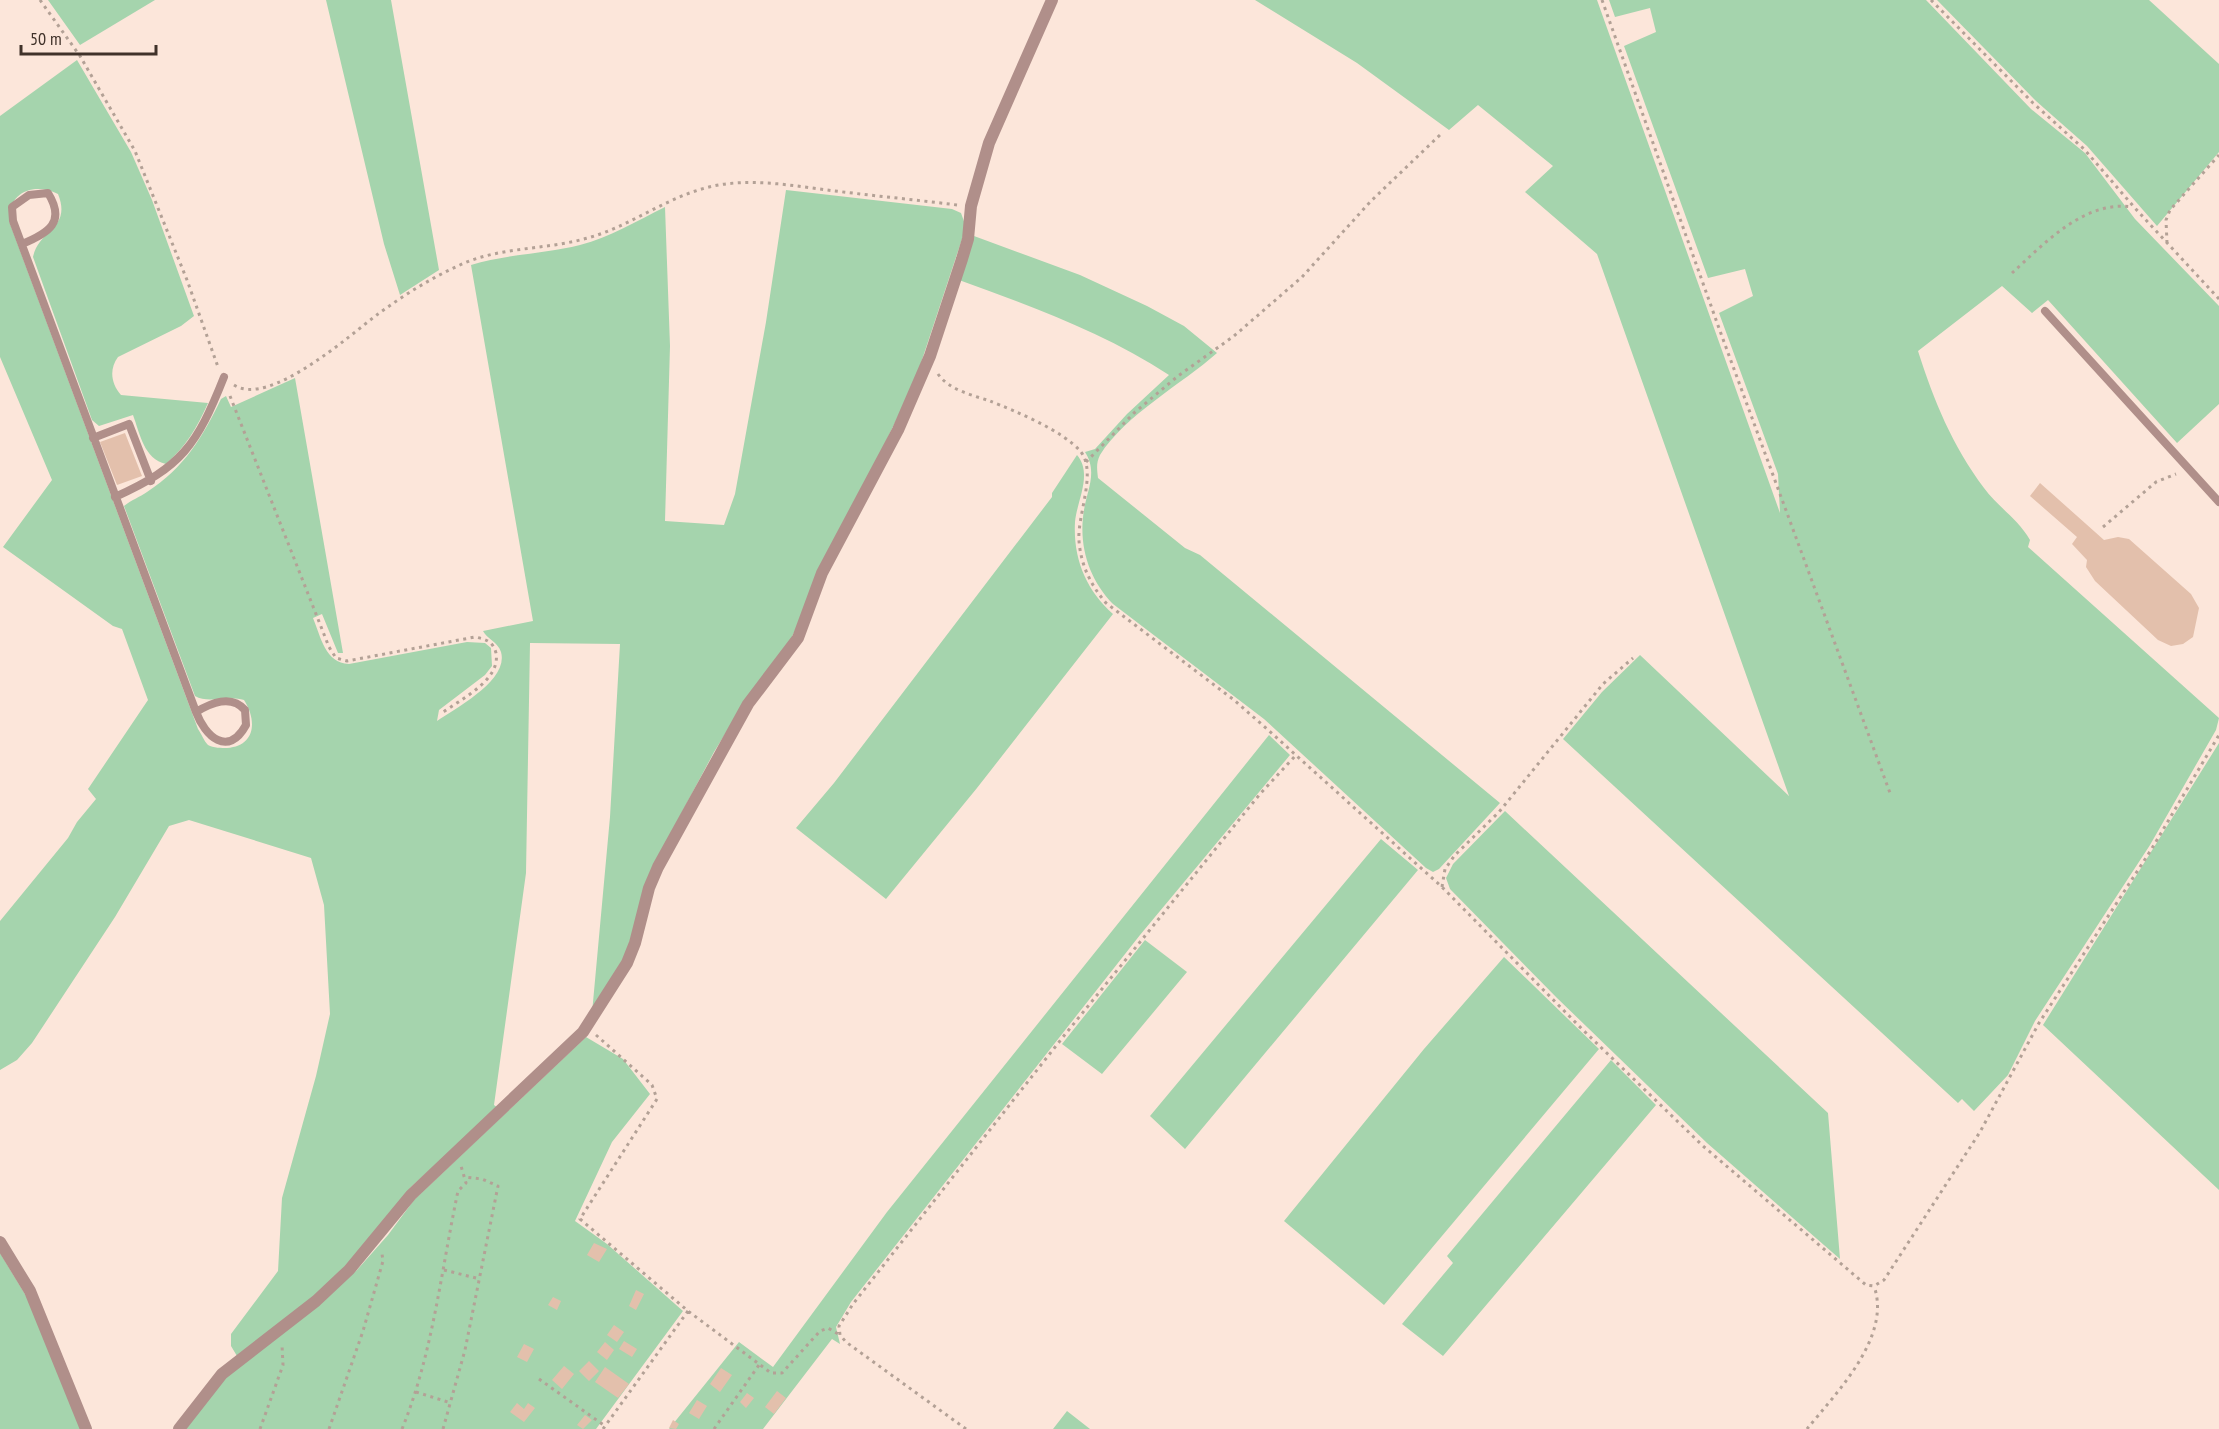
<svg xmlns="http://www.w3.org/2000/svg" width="2219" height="1429" viewBox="0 0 2219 1429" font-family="'PT Sans Narrow',sans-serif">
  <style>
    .green { fill: #a5d4ad }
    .building { fill: #e3c0ac }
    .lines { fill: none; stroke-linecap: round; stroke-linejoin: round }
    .path { stroke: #b3a196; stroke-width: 3; stroke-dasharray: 3 4.5; stroke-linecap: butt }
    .service { stroke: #b08f8a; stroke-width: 8 }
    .minor { stroke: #b08f8a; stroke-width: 12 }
  </style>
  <rect width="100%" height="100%" fill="#fce6da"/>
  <path class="green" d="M48 0H155L80 45Z
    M326 0H391L439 270 400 295 384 244Z
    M1255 0H1597L1780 513 1778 474 1719 313 1753 296 1745 269 1708 278 1624 46 1656 32 1650 8 1615 17 1609 0H1926L2031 109 2085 153 2135 219 2219 306V404L2177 443 2048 300 2032 313 2002 286 1918 351C1934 401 1952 445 1984 488 1998 507 2018 519 2030 540L2028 547 2219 718 2216 730 2150 845 2035 1021 2008 1075 1974 1111 1962 1099 1958 1103 1563 739 1602 692 1640 655 1789 796 1597 254 1525 192 1553 166 1478 105 1449 130 1357 63Z
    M1937 0H2149L2219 64V152L2157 226 2087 146 2036 101Z
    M77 60 131 152 152 200 194 316 181 326 118 357C109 369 111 384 121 395L208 403C197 428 186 446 166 464 144 459 140 434 133 415L99 426 92 420 33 257C39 229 72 229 58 194 34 182 8 192 9 221L198 729C201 733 204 741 208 745 213 748 222 748 227 748 256 746 257 720 244 700 228 695 208 704 195 696L124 506C131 500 140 497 147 492 185 467 202 438 221 399L226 396 231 407 295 378 343 653H338L322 614 313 618C321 637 325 663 349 664L467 642 485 643 491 648 492 666 485 675 439 710 437 721C457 707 509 680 501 652 498 642 487 639 483 631L533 621 471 265C507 254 544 254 580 245 610 237 637 221 665 207L670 346 665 521 724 525 735 494 766 322 786 190 952 209 961 213 966 227 915 381 788 645 749 695 714 752 655 863 624 959 592 1013 610 817 620 644 530 643 526 873 494 1105 498 1108 411 1187 346 1267 314 1298 237 1356 231 1346V1334L278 1271 282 1198 316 1076 330 1014 324 905 311 858 189 820 169 826 115 917 32 1043 17 1060 0 1070V921L68 838 77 822 96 799 88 789 148 700 122 629 113 626 3 547 52 480 0 357V116Z
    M974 236 1080 275 1147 306 1184 326 1217 353C1182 384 1125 415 1100 455 1096 463 1097 469 1098 478L1185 548 1200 555 1500 803 1439 869 1433 872 1426 868 1264 719 1113 604C1089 579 1078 546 1084 510 1087 490 1098 472 1085 452L1095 449 1127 414 1169 375C1105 333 1031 306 959 280Z
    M1077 455C1093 474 1077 500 1075 522 1073 559 1086 590 1113 614L977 788 886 899 796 828 834 783 1052 497V493Z
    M1269 735 1290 755 1140 935 851 1302 836 1327 840 1344 832 1339 763 1429H669L739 1342 773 1367 887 1212Z
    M2219 743V1190L2043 1025Z
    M1505 811 1828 1113 1840 1259 1707 1143 1557 998 1450 889 1446 878 1453 864Z
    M1381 839 1418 870 1185 1149 1150 1116Z
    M1145 940 1187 972 1102 1074 1062 1044Z
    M1504 957 1599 1049 1384 1305 1284 1221 1424 1049Z
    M586 1037 623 1059 650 1094 612 1142 575 1221 607 1244 683 1311 596 1429H186L225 1376 357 1270 388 1235 414 1200Z
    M1611 1060 1656 1105 1443 1356 1402 1324 1453 1263 1447 1256Z
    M0 1253 31 1304 81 1429H0Z
    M1067 1411 1090 1429H1053Z"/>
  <path class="building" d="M125 433 142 476 117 485 100 442Z
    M2040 483 2104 540 2118 537 2129 539 2191 594 2199 608 2193 637 2183 644 2171 646 2158 640 2095 581 2086 567 2087 560 2072 544 2077 537 2030 496Z
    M594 1243 607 1249 599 1262 587 1255Z
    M636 1290 644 1294 636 1310 629 1306Z
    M553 1297 561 1301 557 1310 548 1305Z
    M614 1325 624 1332 617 1342 607 1335Z
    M624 1341 637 1349 632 1357 619 1349Z
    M605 1342 614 1350 607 1360 597 1352Z
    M524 1344 534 1349 527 1362 517 1357Z
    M589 1361 599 1371 589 1381 579 1371Z
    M564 1366 574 1374 562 1389 552 1380Z
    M605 1367 629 1384 618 1398 595 1382Z
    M721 1368 732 1375 720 1392 710 1384Z
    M777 1391 786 1398 774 1414 765 1407Z
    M747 1393 754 1398 746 1408 740 1402Z
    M697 1400 707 1406 699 1419 689 1413Z
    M517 1403 524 1409 528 1403 535 1408 524 1422 510 1412Z
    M585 1415 592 1420 583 1429 577 1425Z
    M673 1420 679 1424 676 1429 669 1428Z"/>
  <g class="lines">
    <path class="path" d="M40 0 80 56 135 151 187 280 218 367
      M1602 0 1720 331 1890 793
      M1931 0 2033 103 2084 149 2134 207 2219 299
      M2167 243 2166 220 2170 210 2219 155
      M2012 273C2044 244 2084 200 2132 207
      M938 374C949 390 972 395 990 401 1015 411 1064 431 1081 452 1097 473 1077 515 1079 541 1081 565 1090 584 1106 603L1234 700 1267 729 1442 887 1583 1030 1703 1146 1866 1285 1874 1286 1884 1280 1980 1132 2039 1023 2151 850 2219 735
      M234 385C269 408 350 335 378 314 404 295 431 278 460 265 498 247 543 250 584 239 628 228 664 198 709 187 749 177 795 186 835 191 876 196 917 200 957 205
      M230 396 329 647 336 658 347 661 475 637C485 639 493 641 496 653 501 680 461 699 442 713
      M1086 462 1134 413 1178 376 1234 336 1302 277 1371 201 1441 134
      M2103 527 2156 482 2176 474
      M1442 887 1445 869 1455 855 1499 812 1603 684 1633 658
      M596 1035 652 1085 657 1099 580 1219 688 1311 771 1373H782L820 1331 828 1328 840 1335
      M444 1270 480 1279
      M539 1379 605 1426
      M416 1392 451 1403
      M260 1429 283 1365 282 1345
      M329 1429 363 1331 383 1261 382 1254
      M402 1429C433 1353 441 1271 458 1191L466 1183 461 1166
      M443 1429 465 1350 498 1186 482 1179 465 1177
      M603 1429 688 1311
      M714 1429 759 1365
      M966 1429 846 1342 840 1335 839 1326 853 1304 1063 1037 1260 794 1296 755
      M1807 1429C1836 1393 1892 1337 1874 1286"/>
    <path class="service" d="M22 244C49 233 66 222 48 193L29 195 12 207 13 221 196 712C211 703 231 694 245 710L246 725C228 758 205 736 196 712
      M2045 311 2219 502
      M93 438 129 424 151 481
      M115 497C182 467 197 445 224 377"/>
    <path class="minor" d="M0 1242 30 1291 86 1429
      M179 1429 222 1374 316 1301 349 1270 411 1195 583 1032 627 963 635 943 649 888 658 867 748 704 798 638 822 573 898 430 930 356 962 259 968 239 971 206 989 143 1052 0"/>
  </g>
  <path d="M21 45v9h135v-9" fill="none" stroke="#40322a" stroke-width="3"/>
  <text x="30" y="45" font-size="18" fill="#40322a" stroke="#fce6da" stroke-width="4.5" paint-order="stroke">50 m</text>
</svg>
